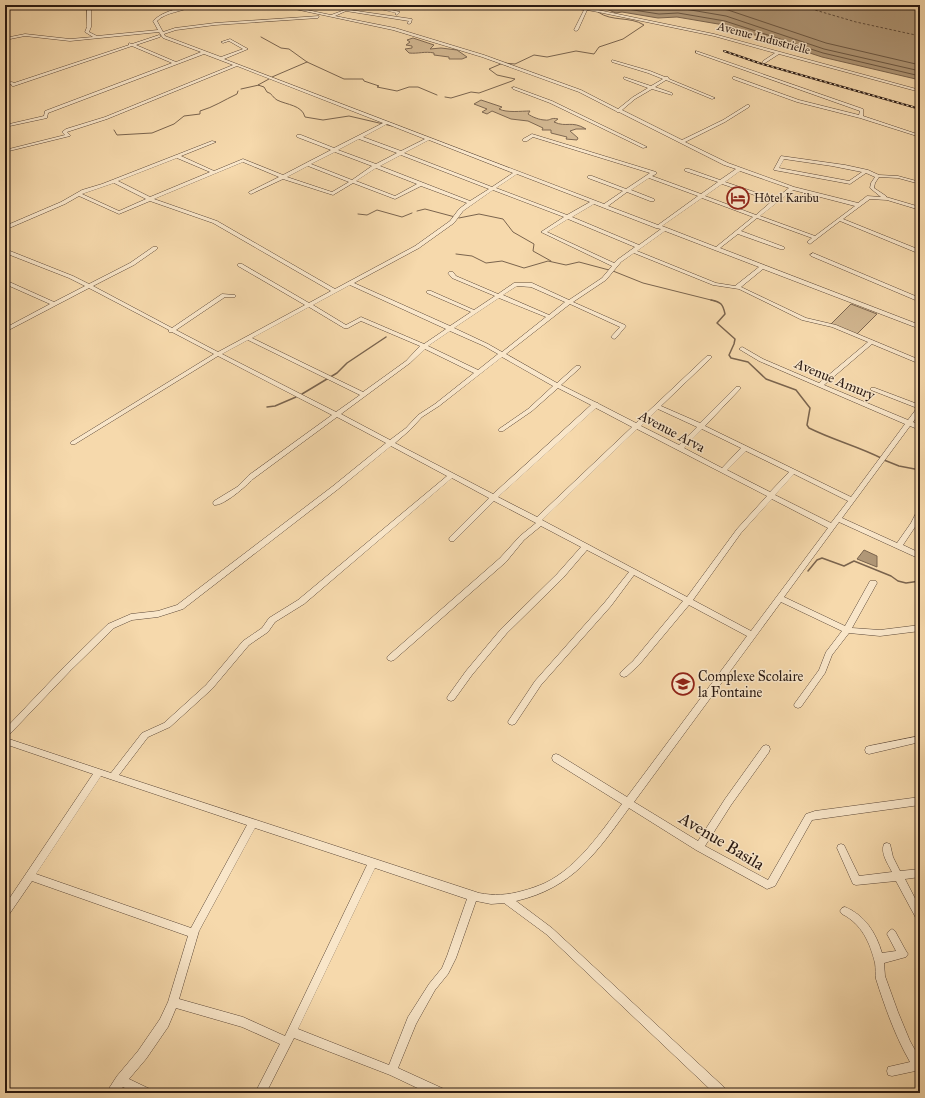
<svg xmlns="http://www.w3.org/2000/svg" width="925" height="1098" viewBox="0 0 925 1098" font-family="'IM FELL Great Primer',serif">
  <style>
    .green { fill: #d3b892; stroke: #7e6852 }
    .water { fill: #b09777; stroke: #7a644e }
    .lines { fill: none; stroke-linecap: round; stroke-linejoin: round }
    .shore { stroke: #6c5844; stroke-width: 1 }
    .stream-far1 { stroke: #7a644e; stroke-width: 1 }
    .stream { stroke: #7a644e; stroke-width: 1.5 }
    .ferry { stroke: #5e4b3a; stroke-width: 1; stroke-dasharray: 2.5 2; stroke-linecap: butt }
    .minor-casing { stroke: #5c4838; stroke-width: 1 }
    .minor { fill: #f9e6c9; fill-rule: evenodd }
    .rail-casing { stroke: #281811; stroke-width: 2 }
    .rail { stroke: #f9e6c9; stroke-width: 1; stroke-dasharray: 2.5; stroke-linecap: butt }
    .labels { text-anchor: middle; stroke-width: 3; stroke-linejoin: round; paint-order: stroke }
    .far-street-label { font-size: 12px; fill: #281811; stroke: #f9e6c9 }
    .far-poi-label { font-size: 12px; fill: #281811; stroke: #f9e6c9; text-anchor: start }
    .street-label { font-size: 14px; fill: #281811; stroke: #f9e6c9 }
    .poi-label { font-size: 14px; fill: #281811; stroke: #f9e6c9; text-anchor: start }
    .near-street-label { font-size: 17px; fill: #281811; stroke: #f9e6c9 }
  </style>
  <rect width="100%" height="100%" fill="#f6d9ac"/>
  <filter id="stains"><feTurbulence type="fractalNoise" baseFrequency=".005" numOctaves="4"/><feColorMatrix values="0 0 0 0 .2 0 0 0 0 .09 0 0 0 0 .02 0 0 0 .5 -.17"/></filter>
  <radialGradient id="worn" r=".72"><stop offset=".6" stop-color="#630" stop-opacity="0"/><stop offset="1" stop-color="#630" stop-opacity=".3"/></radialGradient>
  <path class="green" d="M413 38 434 45 430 49 441 48 457 50 467 57 462 59H449V57L434 55V53C425 51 418 54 409 53L405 49 412 48V46L406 45 410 42 407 40Z
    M481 100 502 107 499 109C507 113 521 111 530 111L528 114C532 117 540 120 545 120 550 121 551 117 558 119L554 122C567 128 571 120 586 129H576L570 131 578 138 577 140 566 139 567 137 551 133V130H542L543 128 528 121 511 119 492 111 487 114 482 112 487 109 474 104Z
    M851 304 877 314 856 335 830 325Z"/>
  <path class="water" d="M596 5C605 5 615 10 623 6L620 5H920V80L822 57 724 25 677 17 658 18 622 12 616 13Z
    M864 550 877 556V567L857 559Z"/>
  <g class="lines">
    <path class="shore" d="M626 5 627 9 659 14 678 13 725 21 823 53 920 76
      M635 5 659 9 679 8 726 16 824 49 920 71
      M700 5 728 10 826 43 920 65"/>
    <path class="stream-far1" d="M261 37 281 48 289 49 307 62 344 79H363L364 81 379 86 377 87 397 91 409 87H418L437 95
      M272 77 307 62
      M269 79 258 85 264 87 267 92C272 93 273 98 277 100 287 105 302 105 305 117L323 120 349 116 392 126
      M241 89 259 85
      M445 97 451 98 471 92 479 93 512 81 515 79 497 75 489 69 503 63 515 64 534 55 547 57 576 51 594 54 599 47 623 39 644 25C630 16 612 22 598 12L604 8
      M114 130 117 135 152 133 174 124 184 116 200 114V111C214 107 224 100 237 94L238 91
      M417 211 425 209 455 217
      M358 214 367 215 377 210 402 217 412 213
      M459 218 479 214 503 219 513 232 534 244 533 251 551 261
      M456 254 472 256 486 263 502 261 524 268 548 261 566 265 579 262 609 270
      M613 271 643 283 715 301"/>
    <path class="stream" d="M711 300C721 302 723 304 725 314L717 323 735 339 734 344 729 355 731 358 748 362 766 379 796 390 810 408 807 425 809 428C833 440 857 446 881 458
      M302 394 337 373 347 363 386 337
      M267 407 275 406 296 397
      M884 460 899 466 920 470
      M808 571 817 560 822 558 844 566 854 561 891 576 898 581 906 583 920 581"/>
    <path class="ferry" d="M798 5 856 22 920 36"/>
    <g class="minor-casing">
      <path id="minor" d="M87 5H91V27L89 32 97 36 158 30 153 21C161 13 170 11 180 8 185 7 188 5 193 5 182 13 167 11 157 21L163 32 175 28 215 23 319 16 318 18 215 25 176 30 164 34 165 36 221 57 243 49 229 41 223 43 221 42 230 39 248 49 224 59 604 204 623 191 588 178V176H592L626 189 650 173 533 137 527 141H523V139L532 134 640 167 656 172V174L652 176 701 194 718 182 685 171V169H689L720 180 736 169 724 165 619 112H617L616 111 579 92 482 57 393 30 276 5H283L331 15 358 5H363L350 10 412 19 411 23 409 24 407 23 409 21 346 11 335 16 395 28 484 55 581 90 618 109 633 97 648 88 624 79V77L651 86 663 79 648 73 612 62V60L650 71 665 77H668L669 79 715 98 712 99 666 80 655 87 672 93V95L652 89 635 99 622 110 682 140 723 120 747 105H749V107L725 122 685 142 728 163 794 187 858 203 867 196 881 197 870 188 871 183 875 177 866 173 850 184 774 170V169L781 156 845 165 868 170 879 175 898 176 920 182V184L898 178 879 177 875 183 874 188 886 196V197L920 207V210L887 200 870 199 843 219 920 250V254L840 221 810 244 807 242 812 238 757 218 741 231 784 247V249H780L738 234 720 248 920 325V329L763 269 741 287 806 318 836 325 920 360V364L872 344 824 385 908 420 917 408 871 390V388H875L920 405V412L913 422 920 426V430L910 426 842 518 897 543 911 523 918 509H920V518L917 524 903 545 920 553V559L839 522 784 597 845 626 870 581H876L877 583 852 628 880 630 920 625V631L880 636 849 633 832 655 825 673 801 707 798 708 795 707 794 705 795 703 819 670 826 652 842 631 781 602 634 802 698 841 725 799 763 746 766 745 769 746 770 749 769 752 731 805 705 846 768 880 806 814 815 811 920 797V805L812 820 775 886 767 889 696 850 629 808C597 852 573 888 516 901L552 928 726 1089 727 1093H714L546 934 504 903 491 904 476 901 456 958 448 974 435 990 416 1024 398 1068 444 1089 445 1093H428L390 1075 294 1038 266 1093H255L280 1044 242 1027 176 1008 168 1027 146 1059 129 1079 150 1089 151 1093H135L123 1087 118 1093H106L117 1076 138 1051 160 1019 168 1002 188 936 32 881 8 916 5 918V905L93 774 5 744V729L65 666 108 624 131 614 158 611 177 605 333 486 386 443 337 417 253 479C246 486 224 506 214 505L213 503 214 501 237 487 249 475 332 415 218 356 75 444H71L70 443 71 442 214 354 172 332H169V330L89 288 5 332V328L50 304 5 284V280L54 302 85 286 69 278 5 253V249L73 276 89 284 130 263 153 247H157V249L134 265 93 286 172 328 222 294 235 295V297H225L176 330 218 352 305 305 238 266V264H242L309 303 331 291 213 223 150 201 119 214 79 196 65 204 7 229H5V226L61 202 82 190 102 184 212 141 216 142 181 156 214 171 243 159 283 175 331 150 297 137V135H301L334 148 383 123 237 66 107 119 70 131 67 132 70 135V136L5 152V150L65 135 62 132 66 129 105 117 233 65 204 54 48 113 47 118 5 127V125L44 116 45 111 172 63 132 46 14 86H12L11 84 5 85V83L12 82 14 83 129 45V43L132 44 159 35 161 36 160 37 136 45 176 62 201 52 163 38 159 32 70 41 25 36 5 40V38L25 34 70 39 93 37 85 32 87 27ZM387 124 425 139 401 151 363 137ZM359 139 397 153 376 164 338 150ZM429 140 513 173 492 187 404 153ZM335 152 372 166 352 180 311 164ZM401 155 489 189 470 201 380 166ZM177 158 210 172 150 197 118 181ZM784 159 832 166 862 172 849 181 779 168ZM243 162 279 177 249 192V193L251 194 283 179 333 195 353 183 395 199 421 186 467 203 459 209 450 221 415 246 335 289 217 221 154 199ZM308 166 349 182 332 192 287 177ZM376 168 417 184 395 196 356 181ZM740 171 789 188 775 199 725 182ZM517 174 590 202 567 215 496 188ZM649 178 698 196 658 225 608 206 627 192 650 201H654V199L631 190ZM114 183 146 199 119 211 82 194ZM722 184 772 201 756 215 705 196ZM493 190 564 217 541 232 612 266 602 278 569 300 532 283H514L498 294 456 276 453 272H449L448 273 452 278 495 296 474 310 431 291H427V293L471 312 450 326 354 283 419 248 454 223 463 211ZM793 190 855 206 815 236 760 216ZM702 198 753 217 716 247 662 226ZM594 204 656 228 661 229 639 245 572 217ZM568 219 635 247 617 260 614 263 547 232ZM665 231 759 267 735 286 716 283 637 251ZM634 253 713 285 739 289 802 320 832 327 868 342 819 383 763 359 744 348 742 347 739 349 759 361 905 424 851 497 705 426 740 389V387H736L700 423 661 406 711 358V356H707L636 423 599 404 598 403 595 402 561 385 580 368V366H576L557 383 506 354 570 304 620 327 611 337 614 339 616 338 626 326 625 325 573 302 606 280 621 262ZM350 285 446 329 424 344 361 317 346 325 313 305ZM517 286 531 287 565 302 549 315 503 295ZM499 298 546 317 502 352 488 344 454 328ZM309 307 344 328H348L361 321 420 346 406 361 363 392 252 338ZM450 331 484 346 498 354 478 370 428 346ZM248 340 360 395 336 412 222 354ZM425 349 474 373 435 404 418 415 406 428 390 440 341 414 410 363ZM502 357 553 386 528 409 499 429 498 430 499 431H503L532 411 558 388 591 405 493 494 395 443 410 430 422 417 439 406ZM596 408 632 427 537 517 498 497ZM658 409 697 427 679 445 641 426ZM637 429 767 496 737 529 687 597 542 520ZM702 429 741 448 722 468 684 448ZM391 446 447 476 298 600 269 618 262 628 243 641 206 685 164 723 142 733 111 773 6 738 71 670 114 628 132 620 158 617 183 609 337 490ZM746 451 789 472 770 492 727 470ZM794 474 848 501 831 523 775 495ZM452 478 489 498 450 537 449 539 450 541H454L494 501 536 523 520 536 500 558 388 656 387 658 388 660 391 661 394 660 506 562 524 540 541 526 581 547 557 574 501 629 466 671 448 696 447 698 448 700 451 701 454 700 472 675 507 633 563 578 587 550 629 572 605 602 535 681 509 720 508 722 509 724 512 725 515 724 541 685 611 606 634 575 683 601 633 661 621 672 620 674 621 676 624 677 627 676 639 665 689 605 747 636 627 797 559 755 556 754 553 755 552 758 553 761 622 804C601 832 578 867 545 883 538 886 530 889 522 891 508 895 494 896 479 893L119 775 148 737 170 727 212 689 249 645 268 632 275 622 304 604ZM772 499 828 528 751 631 693 600 741 533ZM101 776 247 825 191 928 36 874ZM255 828 367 865 285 1036 243 1017 179 999 199 931ZM375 868 467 899 447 956 442 968 429 984 408 1017 389 1065 298 1029Z
        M364 5H371L400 12 397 15 395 14 396 13Z
        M446 5 478 7 563 5 598 10 714 34 920 90V92L779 54 765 63H763V61L775 53 714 36 598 12 587 10 578 30 576 31 574 30 584 10 563 7 478 9Z
        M696 51 863 109V116L920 135V137L860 118 797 102 733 79V77H735L799 100 859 115 860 111 696 53Z
        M514 87 552 101 647 147 643 148 550 103 513 89 512 88Z
        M813 253 920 298V302L811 256 810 255Z
        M920 736V742L869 754 866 753 865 750 866 747 869 746Z
        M887 843 890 844 893 857 900 871 920 869V877L905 879 920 908V922L917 920 896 881 856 885 853 884 837 848 838 845 841 844 844 845 859 876 892 872C888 864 880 853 884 844Z
        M845 907C865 915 876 933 882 953L896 951 887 934 889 931 892 929 895 931 906 951 908 954 906 957 884 963 885 976 898 1012 910 1041 920 1059V1070L892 1076 888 1075 887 1071 888 1067 910 1062C895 1036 885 1007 876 979 875 974 876 969 875 963 870 943 862 924 842 914L840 911 842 908Z"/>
    </g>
    <use href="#minor" class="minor"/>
    <g class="rail-casing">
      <path id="rail" d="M724 51 759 63 920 109"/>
    </g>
    <use href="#rail" class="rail"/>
  </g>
  <defs>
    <g id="hotel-ring" transform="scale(1.15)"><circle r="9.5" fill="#f9e6c9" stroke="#8f2418" stroke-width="1.5"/><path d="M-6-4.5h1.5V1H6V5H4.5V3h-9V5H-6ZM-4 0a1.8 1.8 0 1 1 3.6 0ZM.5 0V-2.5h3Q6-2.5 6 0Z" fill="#8f2418"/></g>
    <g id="school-ring" transform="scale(1.15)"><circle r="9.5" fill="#f9e6c9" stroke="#8f2418" stroke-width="1.5"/><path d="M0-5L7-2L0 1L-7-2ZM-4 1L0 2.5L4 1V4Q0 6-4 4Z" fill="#8f2418"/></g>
  </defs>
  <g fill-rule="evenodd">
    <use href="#hotel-ring" x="738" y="198"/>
    <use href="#school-ring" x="683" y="684"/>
  </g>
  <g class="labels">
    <g class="far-street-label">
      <text transform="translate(764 38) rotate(15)" y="4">Avenue Industrielle</text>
    </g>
    <g class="far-poi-label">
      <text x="754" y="202">Hôtel Karibu</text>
    </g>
    <g class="street-label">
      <text transform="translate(835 379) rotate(23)" y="5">Avenue Amury</text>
      <text transform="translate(672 431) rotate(28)" y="5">Avenue Arva</text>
    </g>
    <g class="poi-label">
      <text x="698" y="681">Complexe Scolaire<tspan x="698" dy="16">la Fontaine</tspan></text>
    </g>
    <g class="near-street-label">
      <text transform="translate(722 841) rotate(31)" y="6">Avenue Basila</text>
    </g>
  </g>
  <rect width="925" height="1098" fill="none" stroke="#f6d9ac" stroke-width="20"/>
  <rect x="6" y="6" width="913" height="1086" fill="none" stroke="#281811" stroke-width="2"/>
  <rect x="10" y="10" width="905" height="1078" fill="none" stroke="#281811"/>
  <rect width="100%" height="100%" filter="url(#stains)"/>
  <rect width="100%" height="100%" fill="url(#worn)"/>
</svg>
